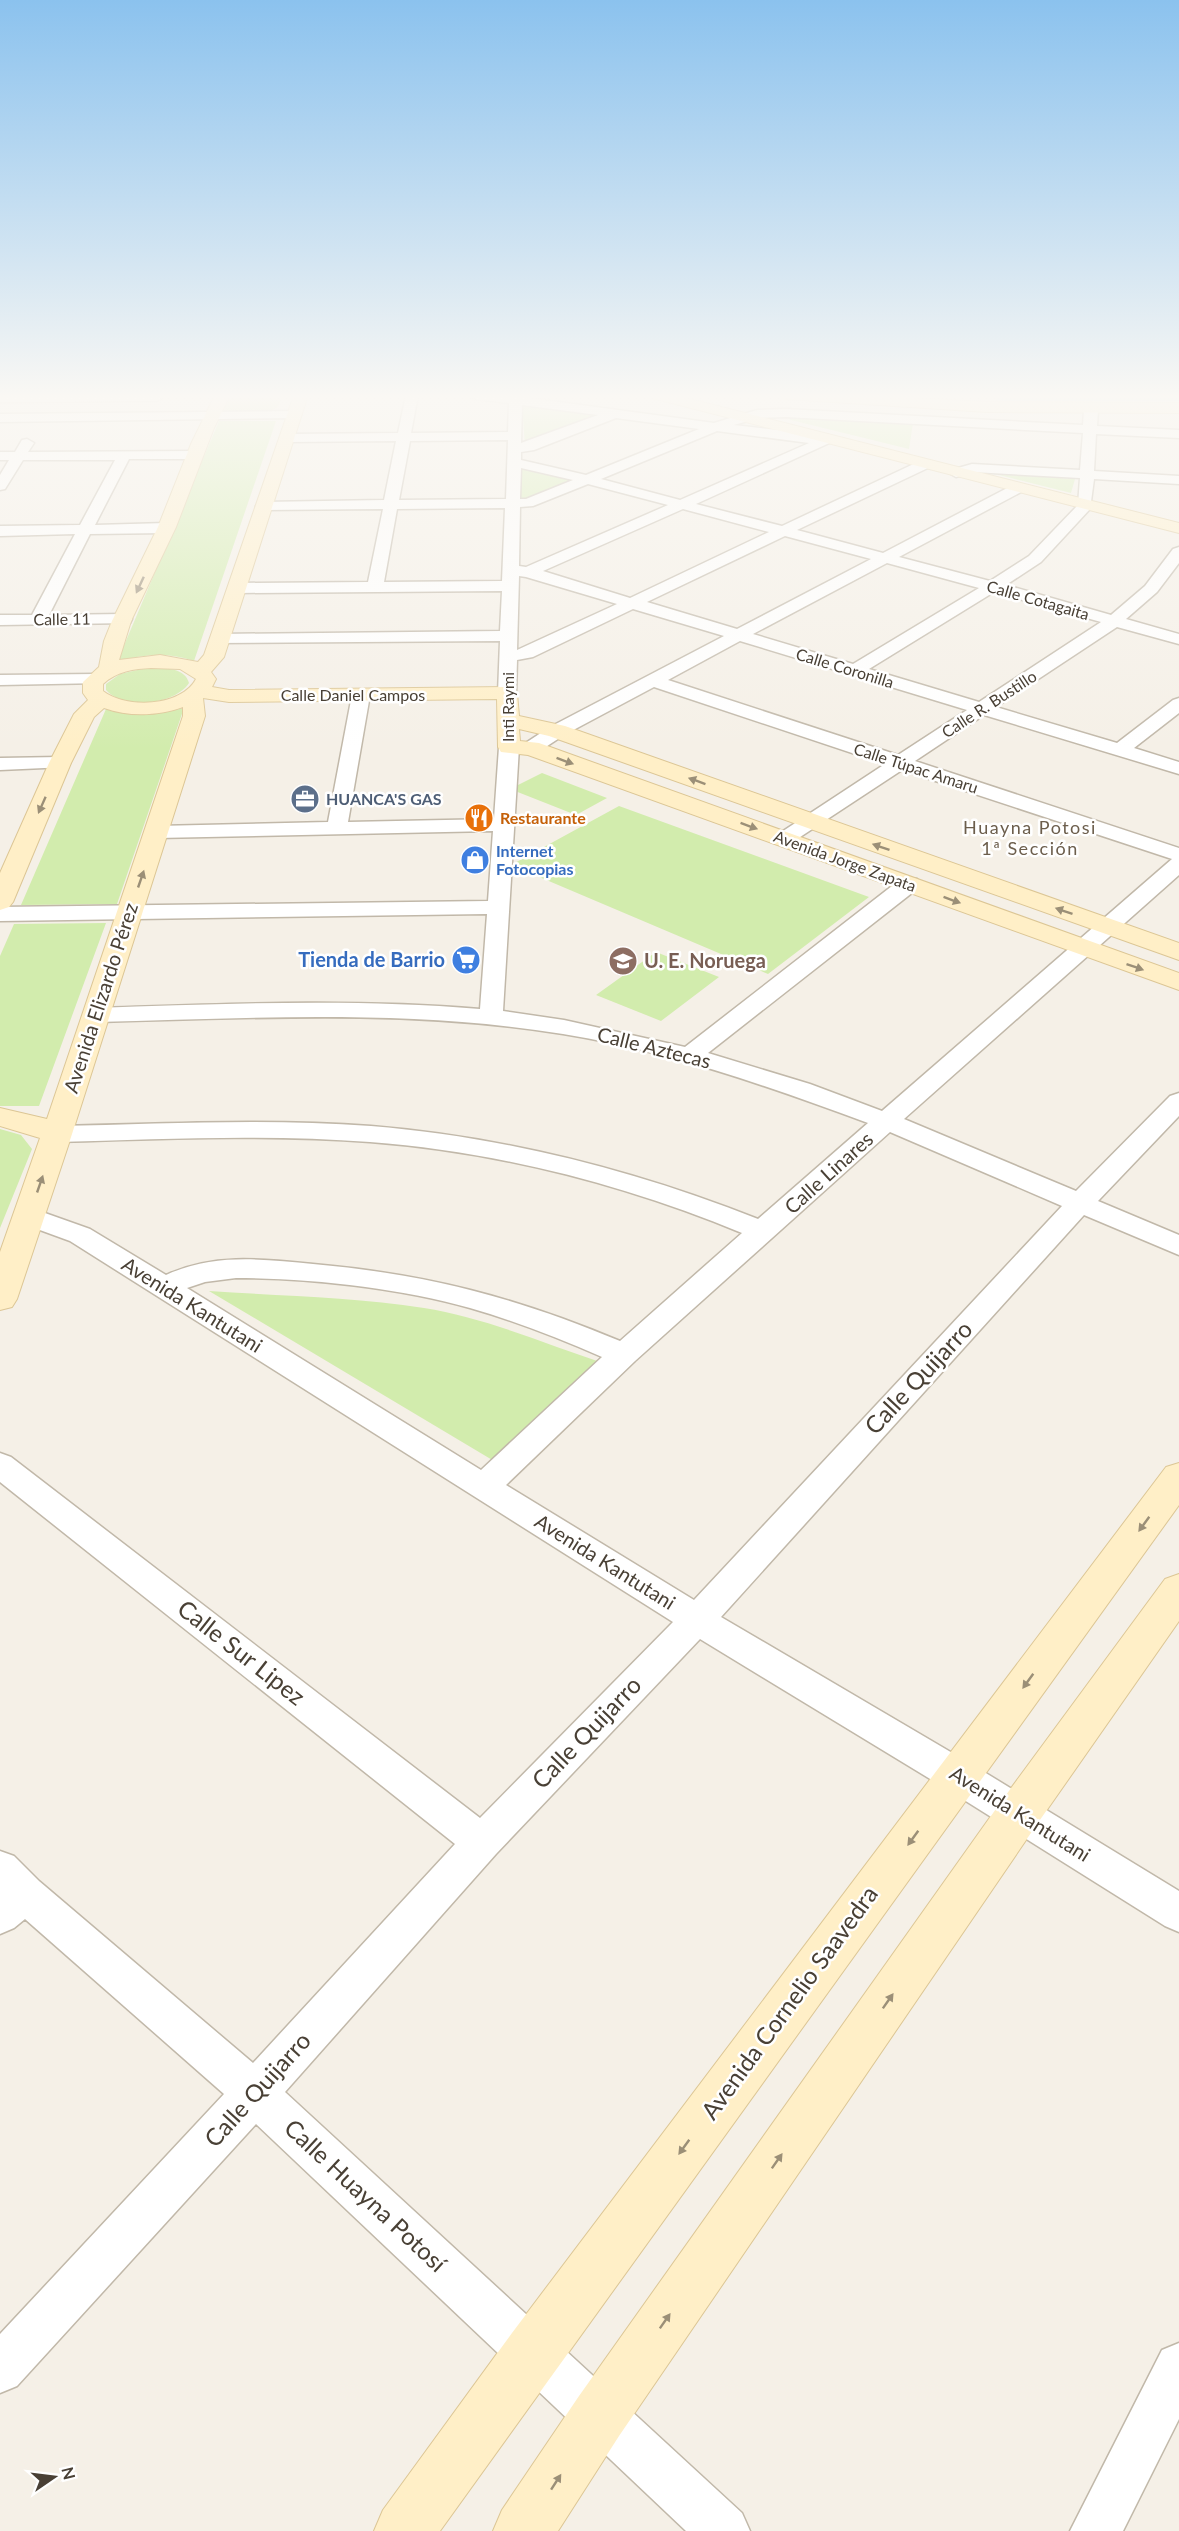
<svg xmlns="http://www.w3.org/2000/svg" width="1179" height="2531" viewBox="0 0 1179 2531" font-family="Lato,sans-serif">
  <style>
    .green { fill: #d2ecad }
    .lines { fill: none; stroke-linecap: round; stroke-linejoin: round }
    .river { fill: #9fd6f6; fill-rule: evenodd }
    .street-casing { stroke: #c1b8a9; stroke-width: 3 }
    .secondary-casing { stroke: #dcc695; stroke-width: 2 }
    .street { fill: #fff; fill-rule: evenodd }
    .secondary { fill: #ffefc7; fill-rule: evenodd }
    .oneway { fill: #9b8f77 }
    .labels { text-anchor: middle; stroke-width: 5; stroke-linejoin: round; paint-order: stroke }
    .far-street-label { font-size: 16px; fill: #494035; stroke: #fff }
    .far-service-label { font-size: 16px; font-weight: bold; fill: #4e5e75; stroke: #fff; text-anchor: start }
    .far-food-label { font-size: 16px; font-weight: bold; fill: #c56008; stroke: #fff; text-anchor: start }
    .far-shop-label { font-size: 16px; font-weight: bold; fill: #366cbe; stroke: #fff; text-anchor: start }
    .far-neighbourhood-label { font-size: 18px; letter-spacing: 1.5px; fill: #6c5e4c; stroke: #fff }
    .shop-label { font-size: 20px; font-weight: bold; fill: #366cbe; stroke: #fff; text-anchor: end }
    .education-label { font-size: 20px; font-weight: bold; fill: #785e54; stroke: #fff; text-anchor: start }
    .street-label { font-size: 20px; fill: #494035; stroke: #fff }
    .near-street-label { font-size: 24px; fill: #494035; stroke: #fff }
  </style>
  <rect width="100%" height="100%" fill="#f5f0e7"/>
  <path class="green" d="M243 395H268L281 400 277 408C262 415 238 415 223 409L228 400Z
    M522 403 600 415 525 446Z
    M785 416 913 423 909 449 791 420Z
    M219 421H276L194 661C168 652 143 654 117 662Z
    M520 464 578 479 519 503Z
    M995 474 1075 479 1071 493Z
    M146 668C160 668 185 666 189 683 175 705 123 710 106 690V684L120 674Z
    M184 708 117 904 21 905 106 709C134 717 157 715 184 708Z
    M542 773 607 798 576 815 510 789Z
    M619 806 869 897 768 974 511 865Z
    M106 923 39 1106H0V956L14 924Z
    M656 952 719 977 661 1021 596 995Z
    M0 1129 21 1135 32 1149 0 1228Z
    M209 1291C281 1296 353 1297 424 1308 483 1317 546 1344 603 1363L499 1464Z"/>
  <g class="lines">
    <path class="river" d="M994 395H1179V401H1005L997 400Z"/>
    <g class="street-casing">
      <path id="street" d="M0 395H162L163 397 157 401 0 402Z
        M406 395H418L411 433 508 432 509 403 475 399 469 395H522V397L714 423 757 410 786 409 1083 425 1084 410 1091 406 1098 410 1097 426 1179 430V438L1096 434 1094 471 1179 476V484L1094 479 1090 509 1041 562 1006 585 1111 615 1145 586 1173 549 1179 547V563L1157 592 1126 619 1179 634V644L1117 627 996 707 1117 743 1173 700 1179 698V713L1134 748 1179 762V774L984 715 915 761 1179 848V875L904 1119 1076 1191 1170 1096 1179 1093V1116L1098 1201 1179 1235V1255L1084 1215 721 1617 971 1764 1179 1891V1932L1165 1926 945 1788 700 1639 496 1854 285 2092 742 2513 750 2531H686L256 2124 17 2386 0 2393V2334L224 2094 25 1919 14 1928 0 1934V1851L14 1856 39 1881 253 2063 455 1844 0 1482V1453L11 1457 480 1818 673 1622 70 1241 18 1222 14 1216 18 1210 28 1207 90 1229 166 1275C213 1253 263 1259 313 1264 426 1274 515 1297 620 1341L742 1233C623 1184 499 1152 370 1142 266 1134 161 1139 57 1142L48 1140 44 1134 48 1128 57 1126C161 1124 266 1118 371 1126 504 1137 634 1170 758 1219L868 1123C768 1086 668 1051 563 1034 409 1009 252 1018 96 1022L88 1020 84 1015 88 1010 96 1008C224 1004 352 998 480 1009L487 914 0 921V907L488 901 493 831 157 838 150 836 147 832 150 828 157 826 328 822 352 695 355 691H367L370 695 348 822 494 819 499 747 502 743H516L519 747 503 1011 564 1020 685 1047 901 879 909 878 917 879 920 884 917 889 708 1053 810 1084 882 1111 1172 859 902 770 791 843 784 845 777 843 774 839 777 835 885 764 654 687 564 735 538 752H524L521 748 524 744 550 727 724 636 633 609 533 657 517 660 516 693 513 697H501L498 693 500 641 214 643 211 639 214 635 220 634 500 631 502 591 238 593 230 588 238 583 368 582 383 509 263 510 256 506 263 502 384 500 396 441 287 442 280 438 287 434 398 433ZM522 405 598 415 521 443ZM786 417 1083 433 1080 470 972 464 951 470 949 473 956 477 973 472 1080 478 1078 505 1029 556 990 581 899 557 1023 491 1025 488 1023 485H1013L883 553 797 530 930 467 932 464 930 461H920L782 526 696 504 836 440 829 436 734 425 758 418ZM616 418 699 429 586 475 521 460V452L534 450ZM717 431 809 443 680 500 601 479ZM508 440 506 499 399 500 410 441ZM521 468 573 480 526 499H520ZM588 484 668 505 526 567 519 566 520 507 533 506ZM505 508 502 581 384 582 397 509ZM683 509 769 532 630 598 543 571ZM785 536 871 559 737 629 647 602ZM887 563 979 588 853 664 753 634ZM519 576 526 577 617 604 517 650ZM994 592 1101 622 979 702 869 669ZM740 641 967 710 898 755 668 680ZM890 1132 1062 1206 694 1600 506 1485 635 1361ZM236 1278C309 1278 399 1288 470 1308 515 1321 559 1338 602 1357L481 1470 187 1288 205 1282Z
        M294 411 301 415 299 418 0 422V414Z
        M27 439 34 443 28 452 195 451 202 455 195 459H129L95 525 166 523 174 528 166 533 90 534 49 615 124 614 130 615 132 619 130 623 0 625V615H32L75 534 0 536V526L80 525 115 460H23L5 489 0 490V475L9 460H0V452H15L22 440Z
        M96 674 102 675 105 679 102 683 0 685V675Z
        M60 757 67 759 70 763 67 767 0 770V758Z
        M1179 2343V2419L1123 2531H1070L1162 2350Z"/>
    </g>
    <g class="secondary-casing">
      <path id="secondary" d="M215 395H234L228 399 214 428 176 527 131 621 119 660 160 655 198 662 204 655 294 395H308L224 657 211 672 216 679 212 687 229 690 507 687 514 689 517 693 519 716 565 726 1179 943V960L549 736 519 729 520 741 539 743 1179 973V990L528 755 501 752 498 747 497 699 229 702 203 698 205 716 72 1134 17 1299 12 1307 0 1310V1252L40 1138 0 1126V1108L47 1119 183 716V707C158 716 129 717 104 708L94 717 71 763 13 902 9 907 0 910V873L49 763 74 714 88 700 83 693V682L99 667 104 641 112 621 158 527 191 444ZM151 668 180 669 196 679C181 707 126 709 103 691V684C117 671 134 669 151 668Z
        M650 395H674L1179 523V533L652 398Z
        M779 395H858L987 402 1179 403V413L987 412 786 399Z
        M1179 1463V1505L440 2531H374L383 2510 512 2333 1166 1467Z
        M1179 1574V1621L1035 1827 619 2436 558 2531H493L502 2510 579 2396 1003 1799 1165 1579Z"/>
    </g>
    <use href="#street" class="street"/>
    <use href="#secondary" class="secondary"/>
  </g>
  <defs><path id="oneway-solid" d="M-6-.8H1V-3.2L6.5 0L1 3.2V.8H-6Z" transform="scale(1.5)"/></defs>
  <g class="oneway">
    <use href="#oneway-solid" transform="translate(140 585) rotate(115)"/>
    <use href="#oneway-solid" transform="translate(565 761) rotate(20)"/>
    <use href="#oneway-solid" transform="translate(697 781) rotate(-160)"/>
    <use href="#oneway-solid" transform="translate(42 805) rotate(114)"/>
    <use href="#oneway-solid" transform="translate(749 826) rotate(20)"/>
    <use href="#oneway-solid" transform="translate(881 847) rotate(-161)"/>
    <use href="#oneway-solid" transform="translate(141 879) rotate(-71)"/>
    <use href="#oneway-solid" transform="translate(952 900) rotate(20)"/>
    <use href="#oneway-solid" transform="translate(1064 911) rotate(-161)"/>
    <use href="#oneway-solid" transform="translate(1135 967) rotate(19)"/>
    <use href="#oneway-solid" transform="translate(40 1184) rotate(-71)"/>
    <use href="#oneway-solid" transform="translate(1144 1524) rotate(126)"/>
    <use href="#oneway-solid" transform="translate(1028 1681) rotate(126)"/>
    <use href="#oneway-solid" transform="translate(913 1838) rotate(126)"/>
    <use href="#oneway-solid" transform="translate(888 2001) rotate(-55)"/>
    <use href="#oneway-solid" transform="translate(684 2147) rotate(126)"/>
    <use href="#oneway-solid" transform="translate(777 2161) rotate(-55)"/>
    <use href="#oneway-solid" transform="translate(665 2321) rotate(-55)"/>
    <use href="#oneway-solid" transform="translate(556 2482) rotate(-57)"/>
  </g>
  <linearGradient id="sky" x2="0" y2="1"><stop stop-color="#8bc2ee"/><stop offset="0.53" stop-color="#faf8f4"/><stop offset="1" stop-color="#faf8f4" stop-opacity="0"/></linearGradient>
  <rect width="1179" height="749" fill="url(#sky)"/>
  <defs>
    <g id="office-disc" transform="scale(1.5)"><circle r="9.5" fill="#5c6f8a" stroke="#fff"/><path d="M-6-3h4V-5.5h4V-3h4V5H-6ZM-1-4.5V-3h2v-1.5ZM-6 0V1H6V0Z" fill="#fff"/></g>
    <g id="restaurant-disc" transform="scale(1.5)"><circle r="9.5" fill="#e8710a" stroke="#fff"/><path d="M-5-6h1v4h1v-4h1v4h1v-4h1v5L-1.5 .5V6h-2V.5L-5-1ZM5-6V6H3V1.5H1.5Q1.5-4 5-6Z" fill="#fff"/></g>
    <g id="shop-disc" transform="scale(1.5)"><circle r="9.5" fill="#3f7fe0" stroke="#fff"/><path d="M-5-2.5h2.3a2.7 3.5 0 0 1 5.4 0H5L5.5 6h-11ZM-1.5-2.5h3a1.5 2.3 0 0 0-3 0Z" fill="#fff"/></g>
    <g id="supermarket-disc" transform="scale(1.5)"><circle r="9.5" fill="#3f7fe0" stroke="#fff"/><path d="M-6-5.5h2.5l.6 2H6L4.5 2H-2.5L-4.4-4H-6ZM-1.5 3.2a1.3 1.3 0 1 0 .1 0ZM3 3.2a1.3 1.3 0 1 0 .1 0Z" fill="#fff"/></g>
    <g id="school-disc" transform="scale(1.5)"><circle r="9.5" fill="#8d6e63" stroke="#fff"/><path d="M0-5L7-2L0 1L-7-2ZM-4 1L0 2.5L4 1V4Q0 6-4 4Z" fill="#fff"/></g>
  </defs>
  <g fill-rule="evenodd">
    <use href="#office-disc" x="305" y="799"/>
    <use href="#restaurant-disc" x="479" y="818"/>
    <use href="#shop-disc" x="475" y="860"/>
    <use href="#supermarket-disc" x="466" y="960"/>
    <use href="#school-disc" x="623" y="961"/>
  </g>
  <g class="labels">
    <g class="far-street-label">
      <text transform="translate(1038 600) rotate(16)" y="6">Calle Cotagaita</text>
      <text transform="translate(62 619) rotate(-1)" y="6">Calle 11</text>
      <text transform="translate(845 668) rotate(17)" y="6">Calle Coronilla</text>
      <text x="353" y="701">Calle Daniel Campos</text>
      <text transform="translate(989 704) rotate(-33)" y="6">Calle R. Bustillo</text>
      <text transform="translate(508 707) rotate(-90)" y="6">Inti Raymi</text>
      <text transform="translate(916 768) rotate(18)" y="6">Calle Túpac Amaru</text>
      <text transform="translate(845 861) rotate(20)" y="6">Avenida Jorge Zapata</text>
    </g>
    <g class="far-service-label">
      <text x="326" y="805">HUANCA'S GAS</text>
    </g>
    <g class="far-food-label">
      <text x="500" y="824">Restaurante</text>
    </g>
    <g class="far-shop-label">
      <text x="496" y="857">Internet<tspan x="496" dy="18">Fotocopias</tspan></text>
    </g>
    <g class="far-neighbourhood-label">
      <text x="1030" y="834">Huayna Potosi<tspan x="1030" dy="21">1ª Sección</tspan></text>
    </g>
    <g class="shop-label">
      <text x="445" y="967">Tienda de Barrio</text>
    </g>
    <g class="education-label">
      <text x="644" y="968">U. E. Noruega</text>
    </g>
    <g class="street-label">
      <text transform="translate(101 998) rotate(-72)" y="7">Avenida Elizardo Pérez</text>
      <text transform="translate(654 1048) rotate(14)" y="7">Calle Aztecas</text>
      <text transform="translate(829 1173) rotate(-42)" y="7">Calle Linares</text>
      <text transform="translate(192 1305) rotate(32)" y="7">Avenida Kantutani</text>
      <text transform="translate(605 1562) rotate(32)" y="7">Avenida Kantutani</text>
      <text transform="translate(1020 1814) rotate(32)" y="7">Avenida Kantutani</text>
    </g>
    <g class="near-street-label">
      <text transform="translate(919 1378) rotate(-47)" y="8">Calle Quijarro</text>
      <text transform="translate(241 1653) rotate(38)" y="8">Calle Sur Lipez</text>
      <text transform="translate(587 1733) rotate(-46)" y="8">Calle Quijarro</text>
      <text transform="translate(790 2003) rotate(-54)" y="8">Avenida Cornelio Saavedra</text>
      <text transform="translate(258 2090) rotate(-48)" y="8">Calle Quijarro</text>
      <text transform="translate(365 2196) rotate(43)" y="8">Calle Huayna Potosí</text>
    </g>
  </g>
  <g transform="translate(54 2477) rotate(76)" stroke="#ffffff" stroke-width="4.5" paint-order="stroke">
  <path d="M0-4.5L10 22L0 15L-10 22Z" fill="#494035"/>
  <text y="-9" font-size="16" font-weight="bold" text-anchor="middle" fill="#494035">N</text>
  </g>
</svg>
